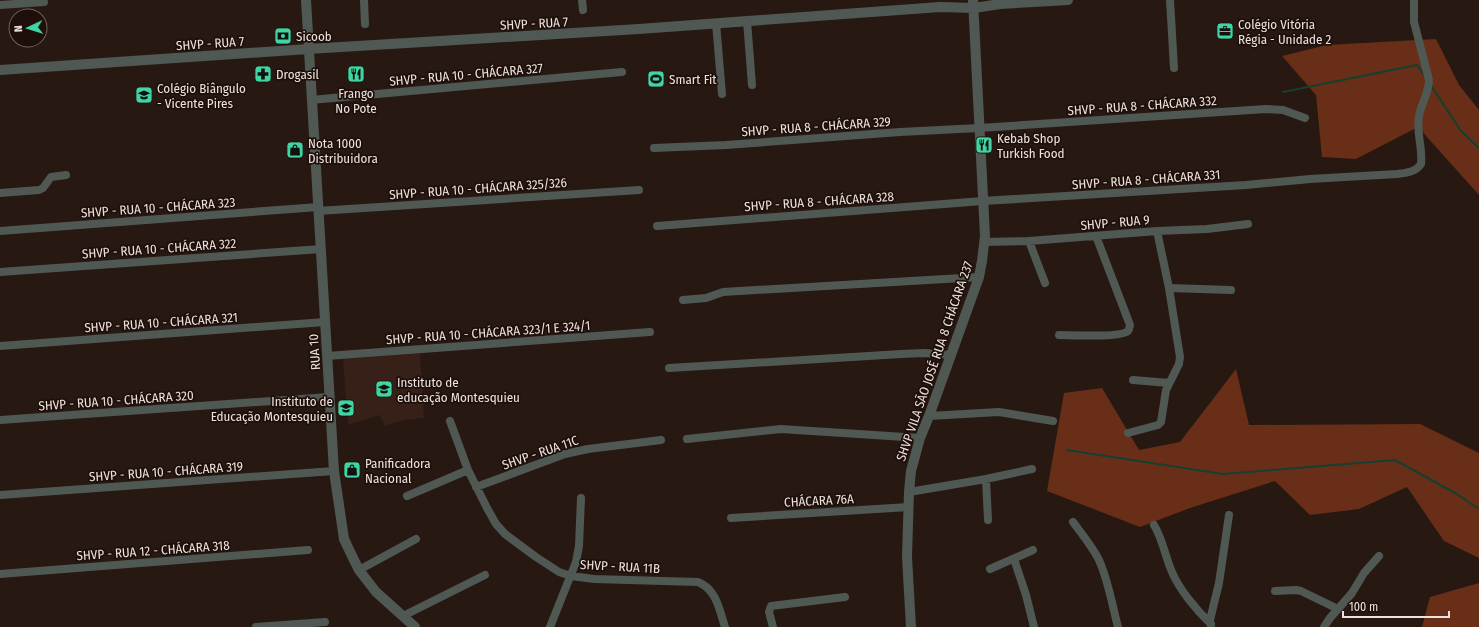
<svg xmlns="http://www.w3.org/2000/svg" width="1479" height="627" viewBox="0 0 1479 627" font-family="'Fira Sans Condensed',sans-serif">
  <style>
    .built { fill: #362017 }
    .forest { fill: #682e17 }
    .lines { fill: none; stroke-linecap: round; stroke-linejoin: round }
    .stream { stroke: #153f2f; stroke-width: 2 }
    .minor { stroke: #505854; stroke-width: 8 }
    .tertiary { stroke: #505854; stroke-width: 10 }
    .labels { text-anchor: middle; stroke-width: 3.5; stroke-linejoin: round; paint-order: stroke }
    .street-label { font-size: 13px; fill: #ede2dd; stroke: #1e0f0a }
    .poi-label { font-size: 13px; fill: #ede2dd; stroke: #1e0f0a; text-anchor: start }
  </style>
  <rect width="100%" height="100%" fill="#281812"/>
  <path class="built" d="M420 353 424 418 403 420 385 426 380 415 348 425 343 359Z"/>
  <path class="forest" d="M1436 39 1459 85 1479 110V195L1418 127 1356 159 1322 157 1316 95 1282 56 1327 45Z
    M1236 369 1249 425 1420 424 1479 453V558L1444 541 1407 487 1359 509 1310 515 1275 481 1190 508 1140 527 1047 491 1064 393 1102 388 1139 450 1180 442Z
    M1479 583V627H1422L1430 597Z"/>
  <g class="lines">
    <path class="stream" d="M1432 87 1461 131 1479 148
      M1283 92 1417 65 1425 76
      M1067 450 1223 474 1395 460 1455 493 1479 509"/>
    <path class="minor" d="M364 0 365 24
      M582 0 583 10
      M1170 0 1174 68
      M0 5 44 2
      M747 21 752 85
      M716 23 722 94
      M311 100 622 72
      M654 148 726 145 900 132 979 128 1266 109 1283 110 1305 118
      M0 193 39 190 43 188 51 177 66 175
      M318 211 639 190
      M657 226 983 201 1246 185 1310 179 1397 174C1406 173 1416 172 1421 164 1423 149 1416 132 1419 116 1421 104 1429 93 1429 80L1414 22V0
      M0 231 318 207
      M1029 241 1045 283
      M984 242 1029 241 1157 231 1207 229 1248 224
      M0 272 321 249
      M1169 288 1231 290
      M683 300 706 298 723 292 979 277
      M1059 335C1070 335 1121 338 1128 331 1130 329 1129 327 1130 325L1096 236
      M0 346 325 322
      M327 356 650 332
      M669 368 901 354 924 353 951 355
      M1133 380 1169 383
      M929 416 999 412 1053 421
      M0 420 329 397
      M450 421 468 470 487 508 496 524 505 534 536 557 559 572 571 576 594 579 698 582C717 590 719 609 725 627
      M1128 433 1158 425 1161 422 1166 390 1179 364 1180 357 1169 288 1157 231
      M687 439 781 429 920 438
      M986 479 988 520
      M476 487 565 454 588 449 661 440
      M909 492 986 479 1032 469
      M0 495 334 471
      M407 496 468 470
      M731 518 909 507
      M1073 522C1082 534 1091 545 1098 558 1108 578 1112 605 1118 627
      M1154 525C1163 540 1165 556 1172 572 1179 589 1197 611 1211 624
      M1014 559 1026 595 1034 627
      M990 569 1033 550
      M359 570 416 539
      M0 574 308 550
      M1275 591 1296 590 1301 591 1338 609
      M403 616 485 575
      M256 627 325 622
      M550 627 576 562 579 546 581 498
      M773 627 769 612 771 606 845 597
      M1211 627 1210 620 1219 583 1229 515
      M1324 627 1330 618 1352 593 1364 573 1379 556"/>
    <path class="tertiary" d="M306 0 334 471 344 539 353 558 359 570 376 592 415 627
      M0 70 308 49 639 29 940 7 974 8 1000 4 1068 0
      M911 627 907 557 909 492 911 471 920 438 929 416 979 277 982 261 985 236 973 0"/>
  </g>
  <defs>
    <g id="office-square" transform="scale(0.9)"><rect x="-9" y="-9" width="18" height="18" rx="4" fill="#40d4a2" stroke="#1e0f0a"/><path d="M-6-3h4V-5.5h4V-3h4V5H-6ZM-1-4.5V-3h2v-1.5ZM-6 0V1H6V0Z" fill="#111"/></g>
    <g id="bank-square" transform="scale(0.9)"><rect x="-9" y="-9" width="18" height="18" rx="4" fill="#40d4a2" stroke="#1e0f0a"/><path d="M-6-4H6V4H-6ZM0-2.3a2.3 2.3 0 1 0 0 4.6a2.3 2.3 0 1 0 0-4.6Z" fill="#111"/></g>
    <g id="pharmacy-square" transform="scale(0.9)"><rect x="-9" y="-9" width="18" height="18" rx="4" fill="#40d4a2" stroke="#1e0f0a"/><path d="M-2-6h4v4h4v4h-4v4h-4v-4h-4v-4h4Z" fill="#111"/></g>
    <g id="restaurant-square" transform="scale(0.9)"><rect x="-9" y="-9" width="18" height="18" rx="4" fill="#40d4a2" stroke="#1e0f0a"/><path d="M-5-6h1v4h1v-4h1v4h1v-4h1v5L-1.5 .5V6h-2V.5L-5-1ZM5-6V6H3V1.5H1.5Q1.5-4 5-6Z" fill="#111"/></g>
    <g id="stadium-square" transform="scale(0.9)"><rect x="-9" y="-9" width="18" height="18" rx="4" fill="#40d4a2" stroke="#1e0f0a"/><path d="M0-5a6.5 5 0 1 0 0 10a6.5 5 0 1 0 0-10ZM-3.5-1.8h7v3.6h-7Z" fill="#111"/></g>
    <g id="school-square" transform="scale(0.9)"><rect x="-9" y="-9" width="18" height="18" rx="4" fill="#40d4a2" stroke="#1e0f0a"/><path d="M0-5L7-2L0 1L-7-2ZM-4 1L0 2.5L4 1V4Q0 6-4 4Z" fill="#111"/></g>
    <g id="shop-square" transform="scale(0.9)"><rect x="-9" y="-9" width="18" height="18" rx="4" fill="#40d4a2" stroke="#1e0f0a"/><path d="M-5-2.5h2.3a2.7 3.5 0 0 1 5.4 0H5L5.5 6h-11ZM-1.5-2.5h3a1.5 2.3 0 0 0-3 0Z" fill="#111"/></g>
  </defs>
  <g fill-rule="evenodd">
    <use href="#office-square" x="1225" y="31"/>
    <use href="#bank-square" x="283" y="36"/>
    <use href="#pharmacy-square" x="263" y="74"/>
    <use href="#restaurant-square" x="356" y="74"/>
    <use href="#stadium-square" x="656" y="79"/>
    <use href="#school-square" x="144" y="95"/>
    <use href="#restaurant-square" x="984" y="145"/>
    <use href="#shop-square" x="295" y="150"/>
    <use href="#school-square" x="384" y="389"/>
    <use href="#school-square" x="346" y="408"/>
    <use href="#shop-square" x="352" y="470"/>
  </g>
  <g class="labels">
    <g class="street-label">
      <text transform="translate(534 23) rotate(-3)" y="5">SHVP - RUA 7</text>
      <text transform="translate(210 43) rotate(-4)" y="5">SHVP - RUA 7</text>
      <text transform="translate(466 74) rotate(-5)" y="5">SHVP - RUA 10 - CHÁCARA 327</text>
      <text transform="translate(1142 105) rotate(-4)" y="5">SHVP - RUA 8 - CHÁCARA 332</text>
      <text transform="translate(816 126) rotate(-4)" y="5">SHVP - RUA 8 - CHÁCARA 329</text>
      <text transform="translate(1146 179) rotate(-4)" y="5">SHVP - RUA 8 - CHÁCARA 331</text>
      <text transform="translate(478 188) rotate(-4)" y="5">SHVP - RUA 10 - CHÁCARA 325/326</text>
      <text transform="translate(819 201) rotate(-4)" y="5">SHVP - RUA 8 - CHÁCARA 328</text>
      <text transform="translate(158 207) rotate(-4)" y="5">SHVP - RUA 10 - CHÁCARA 323</text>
      <text transform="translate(1115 222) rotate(-5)" y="5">SHVP - RUA 9</text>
      <text transform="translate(159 248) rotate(-4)" y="5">SHVP - RUA 10 - CHÁCARA 322</text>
      <text transform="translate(161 322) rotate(-4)" y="5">SHVP - RUA 10 - CHÁCARA 321</text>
      <text transform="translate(488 332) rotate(-4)" y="5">SHVP - RUA 10 - CHÁCARA 323/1 E 324/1</text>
      <text transform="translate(314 352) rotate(-94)" y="5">RUA 10</text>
      <text transform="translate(934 361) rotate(-71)" y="5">SHVP VILA SÃO JOSÉ RUA 8 CHÁCARA 237</text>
      <text transform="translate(116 400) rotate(-4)" y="5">SHVP - RUA 10 - CHÁCARA 320</text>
      <text transform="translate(540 452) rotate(-19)" y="5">SHVP - RUA 11C</text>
      <text transform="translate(166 471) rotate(-4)" y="5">SHVP - RUA 10 - CHÁCARA 319</text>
      <text transform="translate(819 500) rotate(-3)" y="5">CHÁCARA 76A</text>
      <text transform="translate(153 550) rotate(-4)" y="5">SHVP - RUA 12 - CHÁCARA 318</text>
      <text transform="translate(620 566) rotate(3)" y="5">SHVP - RUA 11B</text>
    </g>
    <g class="poi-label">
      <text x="1238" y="29">Colégio Vitória<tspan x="1238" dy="15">Régia - Unidade 2</tspan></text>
      <text x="296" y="41">Sicoob</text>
      <text x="276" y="79">Drogasil</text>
      <text x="669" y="84">Smart Fit</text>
      <text x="157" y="93">Colégio Biângulo<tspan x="157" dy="15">- Vicente Pires</tspan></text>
      <text x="356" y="98" text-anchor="middle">Frango<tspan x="356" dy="15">No Pote</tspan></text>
      <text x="997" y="143">Kebab Shop<tspan x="997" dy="15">Turkish Food</tspan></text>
      <text x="308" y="148">Nota 1000<tspan x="308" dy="15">Distribuidora</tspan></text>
      <text x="397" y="387">Instituto de<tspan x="397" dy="15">educação Montesquieu</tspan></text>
      <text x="333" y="406" text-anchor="end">Instituto de<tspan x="333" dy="15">Educação Montesquieu</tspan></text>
      <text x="365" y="468">Panificadora<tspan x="365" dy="15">Nacional</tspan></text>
    </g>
  </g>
  <g transform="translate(28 28) rotate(266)"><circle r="19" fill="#1e0f0a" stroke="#71635e"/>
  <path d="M0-3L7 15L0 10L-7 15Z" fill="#40d4a2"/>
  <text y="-6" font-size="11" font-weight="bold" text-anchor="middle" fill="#ede2dd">N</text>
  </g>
  <path d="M1343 611v6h106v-6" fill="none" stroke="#ede2dd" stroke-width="2"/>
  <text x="1349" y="611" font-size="12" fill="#ede2dd" stroke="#1e0f0a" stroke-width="3" paint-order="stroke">100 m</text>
</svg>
